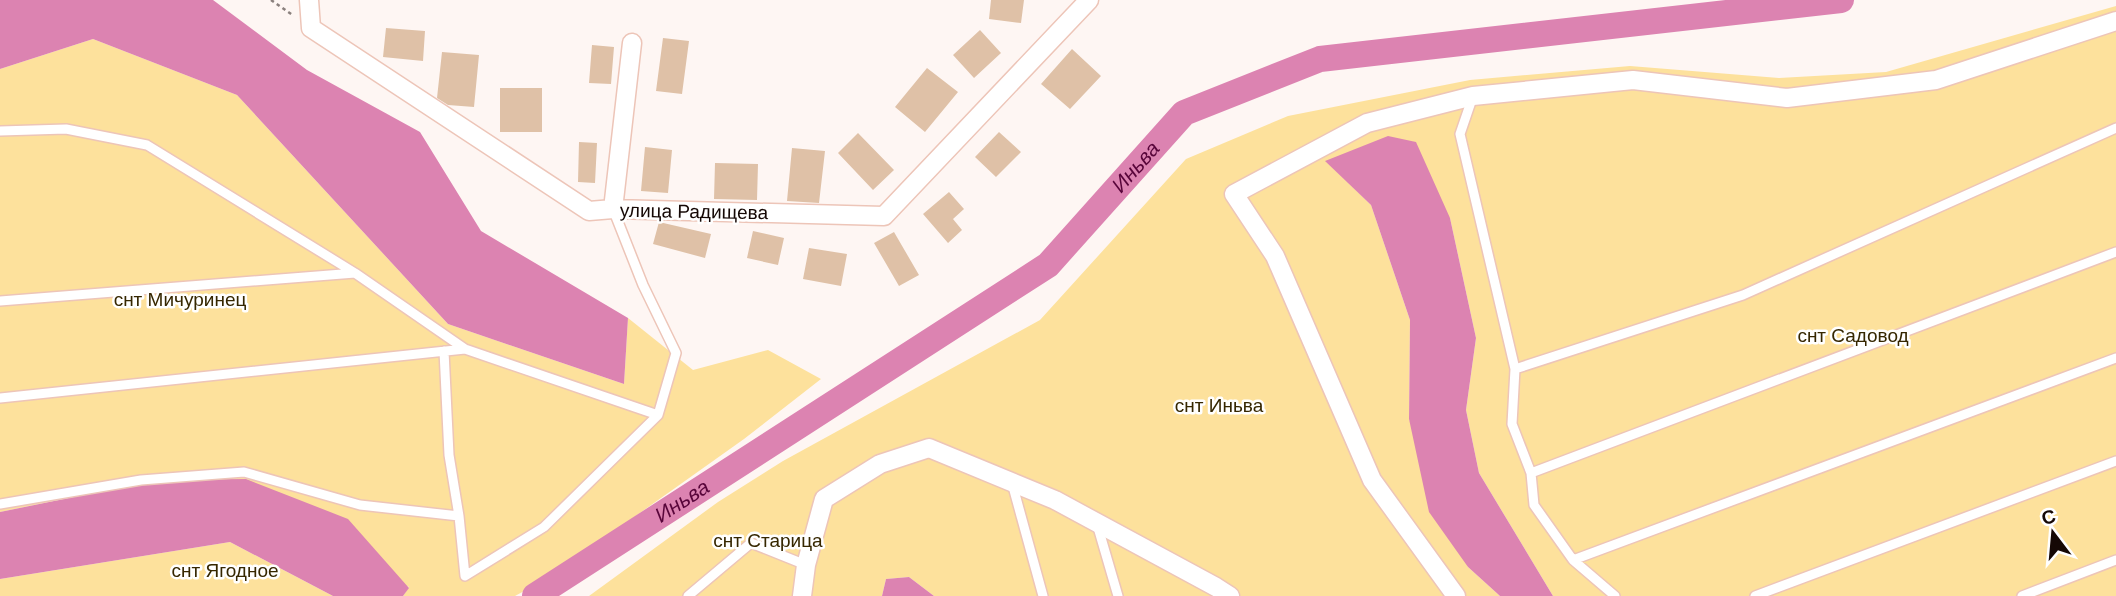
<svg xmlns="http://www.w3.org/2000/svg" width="2116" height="596" viewBox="0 0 2116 596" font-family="Arial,sans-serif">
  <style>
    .green { fill: #fde19c }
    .water { fill: #dc83b1 }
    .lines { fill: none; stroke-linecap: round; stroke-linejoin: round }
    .river { stroke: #dc83b1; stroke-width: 26 }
    .building { fill: #dfc1a7 }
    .service-casing { stroke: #edc5b8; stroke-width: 12 }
    .minor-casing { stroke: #edc5b8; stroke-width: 21 }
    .path { stroke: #8a807d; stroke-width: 2.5; stroke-dasharray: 3.5 3.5; stroke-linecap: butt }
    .service { stroke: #fff; stroke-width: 9 }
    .minor { stroke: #fff; stroke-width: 18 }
    .labels { text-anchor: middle; stroke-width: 5; stroke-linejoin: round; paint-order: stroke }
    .street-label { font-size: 19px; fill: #150805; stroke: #fff }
    .park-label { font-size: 19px; fill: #362700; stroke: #fff }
    .water-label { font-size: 21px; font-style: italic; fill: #58053a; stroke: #fff }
  </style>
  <rect width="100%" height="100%" fill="#fef6f3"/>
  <path class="green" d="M2116 6V596H1553L1479 473 1466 410 1476 338 1450 218 1326 161 1371 205 1410 320 1409 419 1468 567 1500 596H934L909 577 886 579 882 596H589L718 502 783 461 1040 320 1186 159 1288 116 1470 80 1630 66 1779 78 1886 72Z
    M93 39 237 95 448 324 624 384 628 318 693 370 768 350 821 379 744 439 578 557 526 590 515 596H403L409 587 157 480 0 512V69Z
    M230 542 333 596H0V579Z"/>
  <path class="water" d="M0 0H213L307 70 420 132 481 231 628 318 624 384 448 324 237 95 93 39 0 69Z
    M1388 136 1416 142 1450 218 1476 338 1466 410 1479 473 1553 596H1500L1468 567 1429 512 1409 419 1410 320 1371 205 1325 161Z
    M246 479 348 519 409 588 403 596H333L230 542 0 579V512L157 480Z
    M909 577 934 596H882L886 579Z"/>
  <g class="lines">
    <path class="river" id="s1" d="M535 596 1048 265 1184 113 1320 59 1841 0"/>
  </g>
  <path class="building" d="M991 0H1024L1021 23 989 19Z
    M386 28 425 31 423 61 383 57Z
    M980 30 1001 53 974 78 953 55Z
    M663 38 689 41 682 94 656 91Z
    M592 45 614 47 611 84 589 83Z
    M1072 49 1101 76 1070 109 1041 84Z
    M442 52 479 55 474 107 448 105 437 98Z
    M927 68 958 92 925 132 895 107Z
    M500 88H542V132H500Z
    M999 132 1021 152 996 177 975 157Z
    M858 133 894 170 873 190 838 153Z
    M579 142 597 143 595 183 578 182Z
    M645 147 672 150 668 193 641 191Z
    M792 148 825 151 819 203 787 201Z
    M715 163 758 164 757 200 714 199Z
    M949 192 964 209 953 219 962 230 948 243 923 214Z
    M659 222 711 234 705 258 653 244Z
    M753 231 784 238 778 265 747 258Z
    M894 232 919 275 899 286 874 243Z
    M809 248 847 254 841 286 803 279Z"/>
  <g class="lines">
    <g class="service-casing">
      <path id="service" d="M1473 96 1460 134 1515 369 1743 295 2116 128
        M0 131 66 129 147 145 355 273
        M0 301 355 273 465 349 658 415
        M1515 369 1512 424 1531 473 2116 252
        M0 398 465 349
        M1531 473 1534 505 1573 560 2116 358
        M1012 483 1043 596
        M0 504 141 480 244 472 360 505 459 516 449 455 444 351
        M459 516 465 576 544 527 658 415 676 353 643 285 613 209
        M1097 524 1118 596
        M1573 560 1615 596
        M688 596 751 543 806 565
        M1755 596 2116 461
        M2022 596 2116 560"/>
    </g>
    <g class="minor-casing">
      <path id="minor" d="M309 0 311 28 589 211 613 209 884 216 1089 0
        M613 209 632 43
        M802 596 806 565 824 499 880 464 929 448 1055 500 1216 587 1230 596
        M1456 596 1372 480 1275 256 1234 194 1367 123 1473 96 1633 80 1787 98 1936 80 2116 21"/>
    </g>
    <path class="path" d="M271 0 294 16"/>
    <use href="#service" class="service"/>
    <use href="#minor" class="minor"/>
  </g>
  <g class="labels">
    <g class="street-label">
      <text transform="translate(694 211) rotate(1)" y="7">улица Радищева</text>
    </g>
    <g class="park-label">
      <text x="180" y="306">снт Мичуринец</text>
      <text x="1853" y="342">снт Садовод</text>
      <text x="1219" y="412">снт Иньва</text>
      <text x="768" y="547">снт Старица</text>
      <text x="225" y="577">снт Ягодное</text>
    </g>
    <g class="water-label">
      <text dy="7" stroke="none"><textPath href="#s1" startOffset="742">Иньва</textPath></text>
      <text dy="7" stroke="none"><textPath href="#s1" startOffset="175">Иньва</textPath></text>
    </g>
  </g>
  <g transform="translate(2053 533) rotate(344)" stroke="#ffffff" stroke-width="5" paint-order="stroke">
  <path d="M0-5L12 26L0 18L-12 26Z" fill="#150805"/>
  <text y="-10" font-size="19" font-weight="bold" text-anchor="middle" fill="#150805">С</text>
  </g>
</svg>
